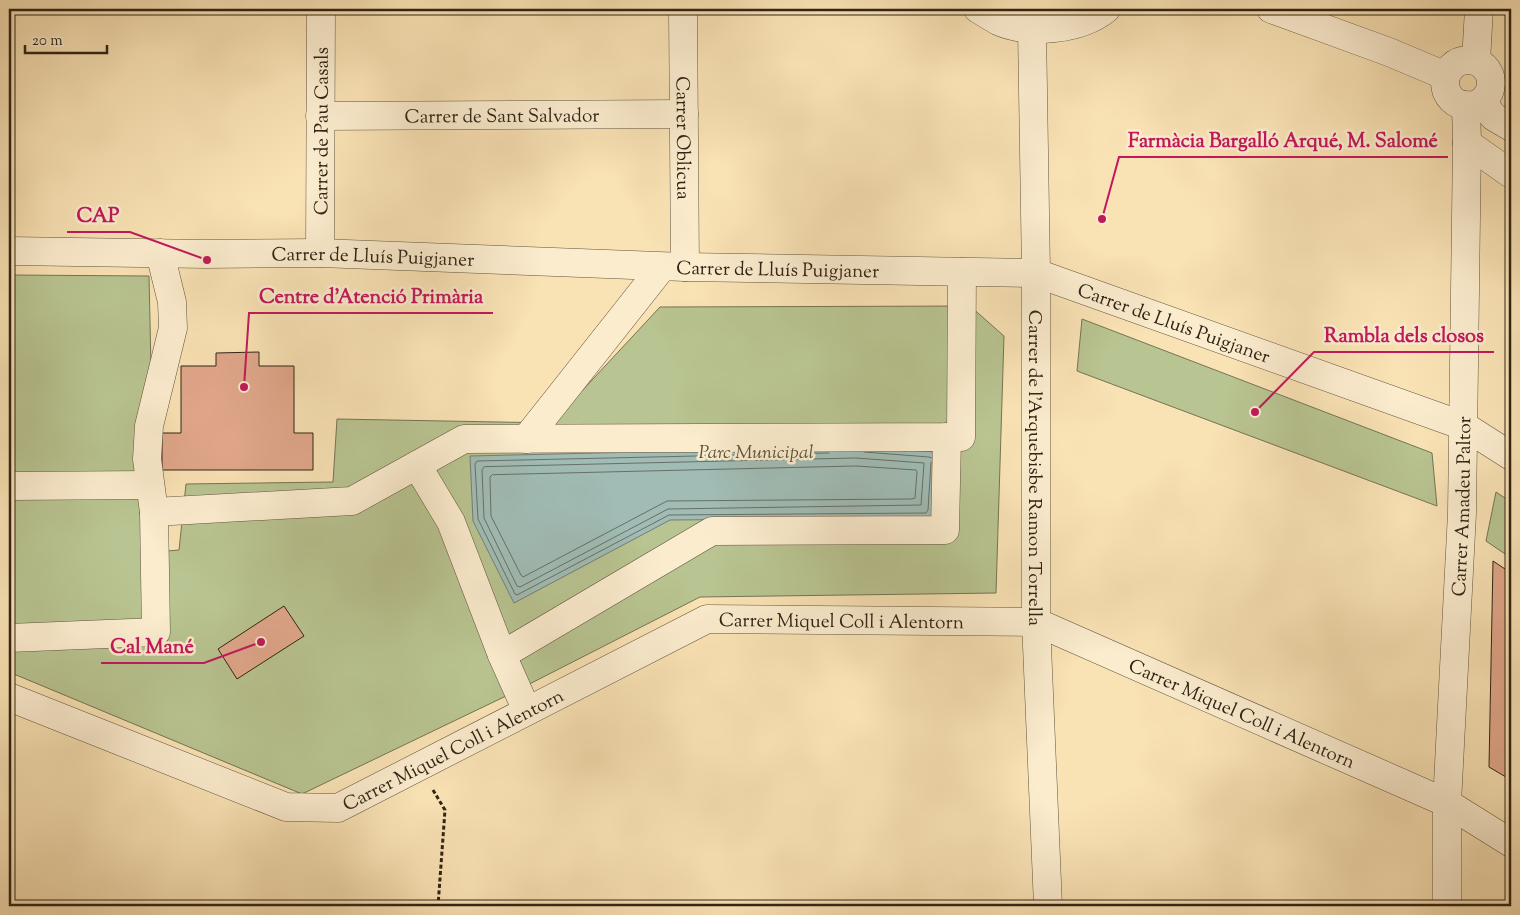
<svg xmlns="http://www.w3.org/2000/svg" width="1520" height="915" viewBox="0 0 1520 915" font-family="'Sorts Mill Goudy',serif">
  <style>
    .green { fill: #b8c491; stroke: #747454 }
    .water { fill: #a0bcb5; stroke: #737f75 }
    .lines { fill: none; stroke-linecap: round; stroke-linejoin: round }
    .shore { stroke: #687066; stroke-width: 1 }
    .building { fill: #e1a78b; stroke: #302416 }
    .minor-casing { stroke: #62543e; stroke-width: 29 }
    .path { stroke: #302416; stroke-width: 3; stroke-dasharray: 4 2.5; stroke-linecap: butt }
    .minor { stroke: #fbecce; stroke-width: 28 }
    .labels { text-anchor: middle; stroke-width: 5; stroke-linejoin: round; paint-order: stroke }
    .street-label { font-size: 19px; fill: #302416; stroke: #fbecce }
    .park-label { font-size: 19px; font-style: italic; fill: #59543b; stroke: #fbecce }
    .leader { fill: none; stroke: #c2185b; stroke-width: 2 }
    .callout-dot { fill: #c2185b; stroke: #fbecce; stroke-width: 2 }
    .callout-label { font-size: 20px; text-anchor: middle; font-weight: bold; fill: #c2185b; stroke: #fbecce; stroke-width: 5; stroke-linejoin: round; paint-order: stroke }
  </style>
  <rect width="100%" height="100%" fill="#f9e2b4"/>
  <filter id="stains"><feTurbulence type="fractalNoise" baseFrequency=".004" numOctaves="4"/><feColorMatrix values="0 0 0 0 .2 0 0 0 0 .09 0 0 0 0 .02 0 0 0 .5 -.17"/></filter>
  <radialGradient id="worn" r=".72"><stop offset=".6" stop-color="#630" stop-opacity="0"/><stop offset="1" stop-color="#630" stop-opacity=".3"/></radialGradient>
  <path class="green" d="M9 275 149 276 155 552 179 550 186 484 333 482 337 419 552 423 660 307 970 306 1004 336 996 593 700 597 506 696 302 794 9 672Z
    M1082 319 1432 453 1437 506 1077 371Z
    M1496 492 1511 502V558L1486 541Z"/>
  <path class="water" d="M856 447 937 452 932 518 670 520 514 603 473 521 470 456Z"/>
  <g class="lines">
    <path class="shore" d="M864 452 929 457 932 458
      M829 453 477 461 475 464 478 519 515 594 517 595 669 515 926 513 928 510 931 462
      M856 458 924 463 921 505 668 509 520 587 517 586 484 518 482 470 484 467Z
      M856 466 916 470 917 472 915 498 912 499 667 501 523 577 521 575 491 516 490 477 492 475Z"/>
  </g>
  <path class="building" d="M259 352V366H294V433H313V470H162V433H181V366H216V353Z
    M1493 561 1511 573V780L1489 767Z
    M284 606 304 636 237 679 218 649Z"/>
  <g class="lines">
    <g class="minor-casing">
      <g id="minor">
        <path id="s1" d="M683 9 685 267"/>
        <path d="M978 9C985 13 991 17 998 21 1029 35 1080 30 1106 9"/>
        <path d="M1271 9 1389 52 1446 76"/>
        <path id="s2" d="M1032 29 1036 273V622L1048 906"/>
        <circle cx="1468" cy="83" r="23"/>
        <path d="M1476 61 1479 9"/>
        <path d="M1481 102 1494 117 1511 127"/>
        <path id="s3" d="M320 116 684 114"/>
        <path d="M1467 143 1511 174"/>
        <path id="s4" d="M9 251 206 254 320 253 685 267 1036 273 1464 426 1511 456"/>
        <path id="s5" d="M320 253 321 9"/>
        <path d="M526 439 662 267"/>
        <path d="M417 465 451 522 502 655 527 711"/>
        <path d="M9 486 150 485"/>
        <path d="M154 512 352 501 464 439 961 437 962 272"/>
        <path d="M9 638 156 632 154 512 147 459 149 426 173 328 172 302 160 253"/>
        <path d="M502 655 712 531 945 530 947 437"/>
        <path id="s6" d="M9 697 286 807 338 808 707 619 1036 622 1447 803 1511 843"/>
        <path id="s7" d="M1447 906V803L1462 513 1467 143 1466 105"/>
      </g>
    </g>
    <path class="path" d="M433 790 445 810 438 906"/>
    <use href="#minor" class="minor"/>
  </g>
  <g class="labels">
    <g class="street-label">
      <text dy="7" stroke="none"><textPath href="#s3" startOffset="182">Carrer de Sant Salvador</textPath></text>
      <text dy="7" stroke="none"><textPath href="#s5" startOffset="122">Carrer de Pau Casals</textPath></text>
      <text dy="7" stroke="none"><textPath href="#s1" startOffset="129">Carrer Oblicua</textPath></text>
      <text dy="7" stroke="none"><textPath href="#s4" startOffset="364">Carrer de Lluís Puigjaner</textPath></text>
      <text dy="7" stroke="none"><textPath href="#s4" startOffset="769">Carrer de Lluís Puigjaner</textPath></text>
      <text dy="7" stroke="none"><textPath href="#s4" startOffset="1174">Carrer de Lluís Puigjaner</textPath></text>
      <text dy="7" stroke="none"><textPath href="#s2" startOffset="439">Carrer de l'Arquebisbe Ramon Torrella</textPath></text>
      <text dy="7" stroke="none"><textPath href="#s7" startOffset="400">Carrer Amadeu Paltor</textPath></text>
      <text dy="7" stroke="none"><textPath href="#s6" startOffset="899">Carrer Miquel Coll i Alentorn</textPath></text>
      <text dy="7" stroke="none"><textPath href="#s6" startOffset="1319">Carrer Miquel Coll i Alentorn</textPath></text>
      <text dy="7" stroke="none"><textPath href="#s6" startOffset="479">Carrer Miquel Coll i Alentorn</textPath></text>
    </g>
    <g class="park-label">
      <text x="756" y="458">Parc Municipal</text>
    </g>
  </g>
  <path class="leader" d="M1102 219L1119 157H1448M207 260L130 232H67M244 387L249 313H493M1255 412L1314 352H1494M261 642L204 663H101"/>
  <g class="callout-dot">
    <circle cx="1102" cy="219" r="5"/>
    <circle cx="207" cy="260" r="5"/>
    <circle cx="244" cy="387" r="5"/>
    <circle cx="1255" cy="412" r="5"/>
    <circle cx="261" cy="642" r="5"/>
  </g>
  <g class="callout-label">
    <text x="1283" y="147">Farmàcia Bargalló Arqué, M. Salomé</text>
    <text x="98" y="222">CAP</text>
    <text x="371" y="303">Centre d'Atenció Primària</text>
    <text x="1404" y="342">Rambla dels closos</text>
    <text x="152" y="653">Cal Mané</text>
  </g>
  <rect width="1520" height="915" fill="none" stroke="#f9e2b4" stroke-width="30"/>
  <rect x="10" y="10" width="1500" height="895" fill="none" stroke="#302416" stroke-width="2.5"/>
  <rect x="15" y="15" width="1490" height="885" fill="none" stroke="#302416"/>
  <path d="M25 45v8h82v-8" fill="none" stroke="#302416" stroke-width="2.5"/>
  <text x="32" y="45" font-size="15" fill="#302416" stroke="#fbecce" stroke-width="4" paint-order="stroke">20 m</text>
  <rect width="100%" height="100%" filter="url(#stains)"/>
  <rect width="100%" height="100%" fill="url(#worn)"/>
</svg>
